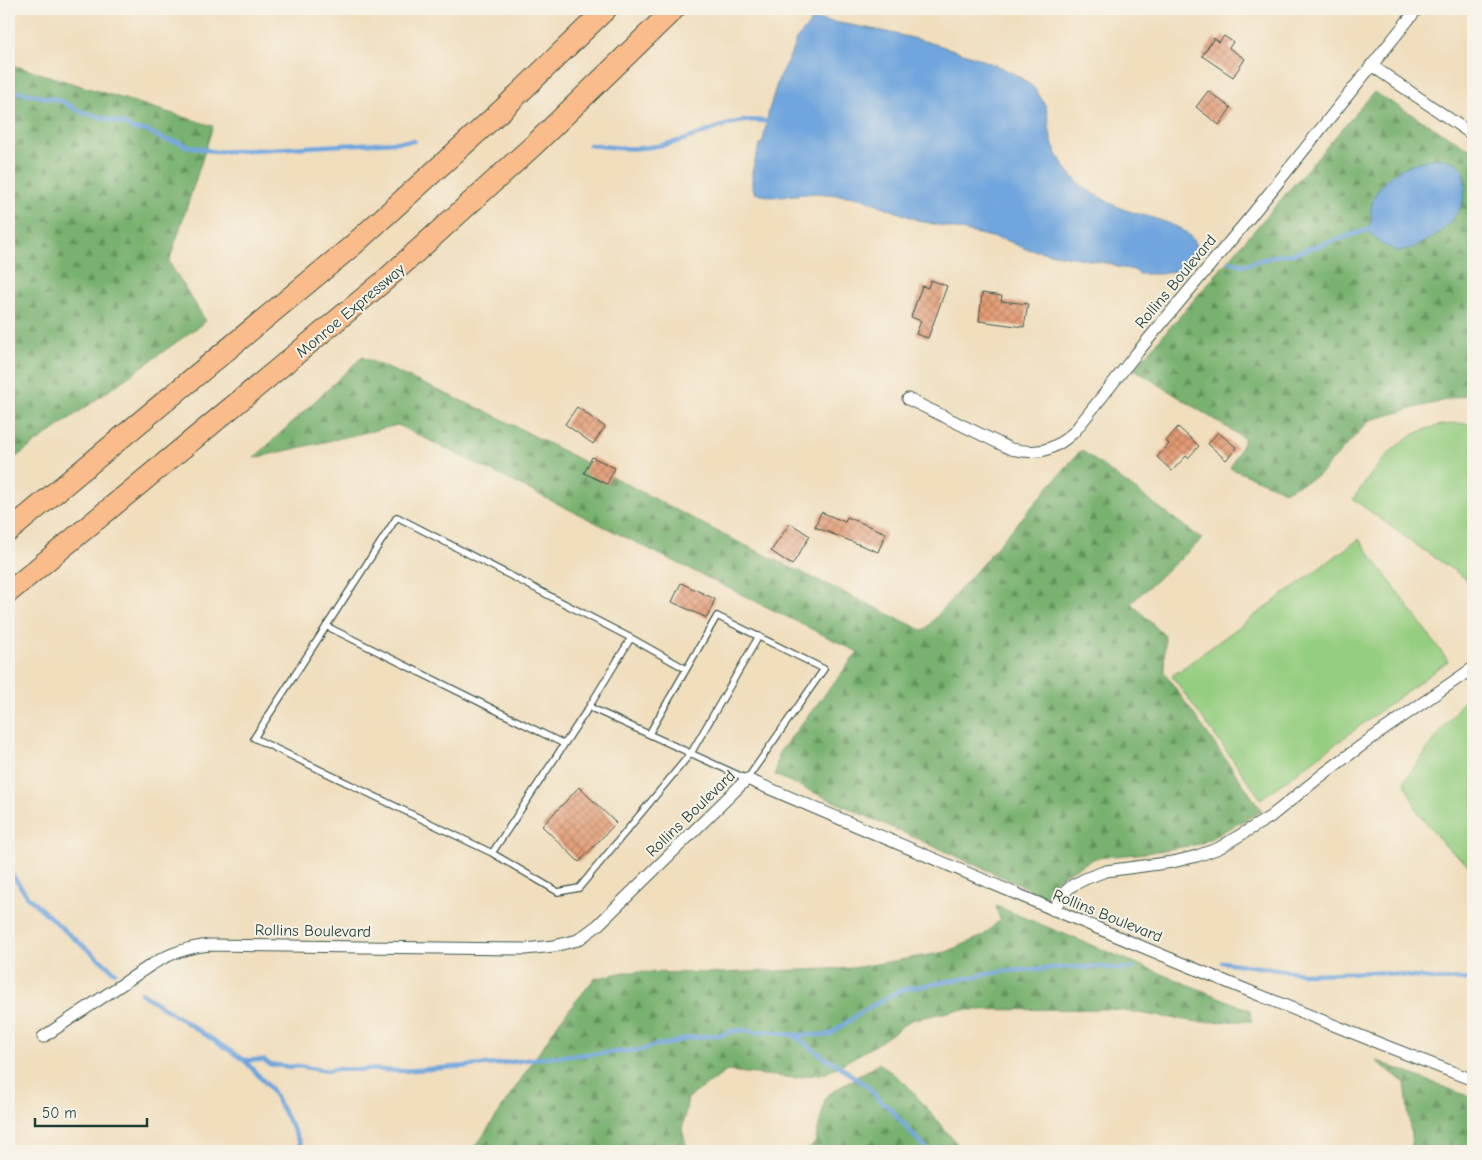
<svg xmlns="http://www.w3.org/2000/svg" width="1482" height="1160" viewBox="0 0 1482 1160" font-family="'Comic Neue',sans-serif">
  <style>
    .forest { fill: url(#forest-firs); stroke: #4c7752 }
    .park { fill: #96ce81; stroke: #5a865a }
    .water { fill: #70a5dd; stroke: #487188 }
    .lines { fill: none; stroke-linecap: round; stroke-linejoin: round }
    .stream { stroke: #70a5dd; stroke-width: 4.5 }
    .building { fill: url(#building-cross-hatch) }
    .lane-casing { stroke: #3e5549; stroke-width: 8 }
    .street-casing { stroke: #3e5549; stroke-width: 13 }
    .highway-casing { stroke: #3e5549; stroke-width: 23 }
    .lane { stroke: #fff; stroke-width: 5.5 }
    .street { stroke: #fff; stroke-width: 11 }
    .highway { stroke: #f9bc8a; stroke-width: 21 }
    .labels { text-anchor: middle; stroke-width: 4; stroke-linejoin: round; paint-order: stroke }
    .street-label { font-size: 16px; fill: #1f3d34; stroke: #f7f3e8 }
  </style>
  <defs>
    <pattern id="forest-firs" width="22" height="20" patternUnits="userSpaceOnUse" patternTransform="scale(1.25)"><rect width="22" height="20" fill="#78b16f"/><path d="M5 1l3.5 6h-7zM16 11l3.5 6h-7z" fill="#62915c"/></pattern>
    <pattern id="building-cross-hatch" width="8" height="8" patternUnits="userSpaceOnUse" patternTransform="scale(1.25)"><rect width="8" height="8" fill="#e39972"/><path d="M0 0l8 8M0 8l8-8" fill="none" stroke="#b77e5e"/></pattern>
  </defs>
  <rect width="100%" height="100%" fill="#f7f3e8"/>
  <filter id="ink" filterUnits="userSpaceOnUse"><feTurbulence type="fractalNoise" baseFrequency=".02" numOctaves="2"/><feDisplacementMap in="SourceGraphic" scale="10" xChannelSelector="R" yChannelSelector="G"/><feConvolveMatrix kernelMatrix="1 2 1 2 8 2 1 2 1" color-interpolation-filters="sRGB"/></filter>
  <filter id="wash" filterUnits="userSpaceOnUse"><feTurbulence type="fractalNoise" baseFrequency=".0096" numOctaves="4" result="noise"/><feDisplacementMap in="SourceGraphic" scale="20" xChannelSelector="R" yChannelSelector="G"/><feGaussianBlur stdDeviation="1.12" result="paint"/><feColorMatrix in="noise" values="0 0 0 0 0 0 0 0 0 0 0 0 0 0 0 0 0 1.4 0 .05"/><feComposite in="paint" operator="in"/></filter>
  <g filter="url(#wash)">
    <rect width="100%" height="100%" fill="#f0debd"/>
    <path class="forest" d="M9 64 213 126 169 262 206 321 9 462Z
      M1374 92 1473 151V393L1370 420 1318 476 1285 491 1230 468 1245 439 1134 369Z
      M362 357 494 415 730 538 924 631 1081 450 1202 539 1131 603 1165 636 1164 672 1262 811 1200 844 1146 853 1095 858 1056 879 1047 897 775 775 778 754 858 652 398 425 254 458Z
      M996 906 1250 1010 1252 1021 1198 1022 1111 1009 957 1010 911 1020 876 1045 826 1073 794 1078 727 1071 688 1098 682 1130 688 1151H470L481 1139 560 1021 594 979 624 972 718 973 853 968 946 952 983 936 1000 920Z
      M1375 1060 1473 1098V1151H1416L1412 1145 1405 1083Z
      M879 1063 906 1084 963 1151H807L815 1143 826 1096Z"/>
    <path class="park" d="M1456 423 1473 424V581L1471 582 1419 547 1353 499C1374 470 1393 440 1429 428 1437 425 1447 425 1456 423Z
      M1359 539 1448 661 1261 799 1172 676Z
      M1473 688V869L1443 844 1418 812 1404 781Z"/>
    <path class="water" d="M820 20C872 28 922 38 972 56 993 64 1016 72 1033 87 1037 91 1041 98 1044 103 1048 111 1049 123 1050 133 1054 154 1067 173 1083 187 1095 194 1116 208 1129 211 1145 216 1178 223 1190 236 1194 240 1197 248 1200 253L1175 271 1161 274H1139L1134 270 1117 267 1112 264 1026 249 1006 240 920 221 859 197 816 193 771 197 755 193 752 187V172L759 146 763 141 769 110 779 77 795 46V41L812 21Z
      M1440 158 1456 162 1463 170 1466 185 1462 206 1447 226 1433 237 1413 248 1397 251 1382 244 1367 230C1369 227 1371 222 1372 219 1372 215 1370 211 1371 207 1378 175 1410 161 1440 158Z"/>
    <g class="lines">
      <path class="stream" d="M9 91 25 93 62 101 79 111 127 125 132 129 148 131 163 139 179 142 184 145 216 152 414 141
        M590 145C606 146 625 150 640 148 654 147 673 143 686 139 714 130 742 114 772 123
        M1229 261 1244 265 1275 256 1292 254 1367 230
        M9 870 28 897 64 930 115 972
        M1222 962 1310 974 1375 972 1438 980 1473 979
        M141 993 244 1060 271 1089 292 1127 304 1151
        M793 1035 828 1060 838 1065 868 1087 881 1102 887 1105 915 1137 929 1151
        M244 1060H264L269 1064 291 1067 297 1066 329 1071 335 1069 362 1070 368 1069 401 1071 496 1064 549 1057 642 1050 659 1044 664 1045 688 1038 721 1035 733 1031 744 1030 760 1033 766 1031 793 1035H829L860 1013 900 990 1005 971 1071 967H1102L1119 969 1133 968"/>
    </g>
    <g id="blocks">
      <path class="building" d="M1224 36 1233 42 1229 48 1245 59 1233 77 1202 56 1214 38 1219 42Z
        M1208 91 1231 108 1219 125 1196 107Z
        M931 280 947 286 928 338 916 334 921 321 911 317 922 286 928 288Z
        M982 293 1002 296 1001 301 1028 304 1024 327 979 321Z
        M577 407 605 427 593 444 565 424Z
        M1178 427 1199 446 1188 458 1186 456 1172 471 1157 457 1169 444 1166 441Z
        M1218 432 1237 448 1226 460 1208 444Z
        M592 457 615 468 607 484 584 473Z
        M821 512 845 522 847 517 886 533 878 552 815 527Z
        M790 523 810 536 792 565 771 551Z
        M681 583 715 599 707 618 672 602Z
        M579 787 616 823 579 862 542 826Z"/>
    </g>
  </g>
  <g filter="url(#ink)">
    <use href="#blocks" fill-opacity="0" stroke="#3e5549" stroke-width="1"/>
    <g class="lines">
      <g class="lane-casing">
        <path id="lane" d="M326 626 564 744
          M631 638 686 669
          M589 707 492 853 254 738 397 517 631 638 589 707 747 779 824 669 717 616 649 734
          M492 853 558 892 579 888 691 753 759 636"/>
      </g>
      <g class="street-casing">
        <path id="street" d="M1371 65 1473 135
          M908 399 1011 449C1039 455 1053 451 1074 432L1136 354 1251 216 1417 9
          M1053 910 1067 890 1073 885 1087 878 1106 871 1173 862 1197 856 1219 848 1270 817 1322 775 1369 740 1473 668
          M43 1037 151 965C170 953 188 947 210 945L525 949 554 946 578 940 598 925 747 779C988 882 1229 986 1473 1080"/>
      </g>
      <g class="highway-casing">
        <path id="highway" d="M9 531 352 246 503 109 606 9
          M9 592 383 282 535 144 674 9"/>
      </g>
      <use href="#lane" class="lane"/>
      <use href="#street" class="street"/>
      <use href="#highway" class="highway"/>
    </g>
  </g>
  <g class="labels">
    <g class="street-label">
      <text transform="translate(1175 281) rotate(-50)" y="6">Rollins Boulevard</text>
      <text transform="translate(350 310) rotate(-40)" y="6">Monroe Expressway</text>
      <text transform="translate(690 813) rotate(-44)" y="6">Rollins Boulevard</text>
      <text transform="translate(1108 915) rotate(22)" y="6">Rollins Boulevard</text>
      <text transform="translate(313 930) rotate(1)" y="6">Rollins Boulevard</text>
    </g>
  </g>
  <rect width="1482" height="1160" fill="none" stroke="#f7f3e8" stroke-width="30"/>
  <path d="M35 1118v8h112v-8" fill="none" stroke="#1f3d34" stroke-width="2.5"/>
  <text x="42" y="1118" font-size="15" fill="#1f3d34" stroke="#f7f3e8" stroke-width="4" paint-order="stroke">50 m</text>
</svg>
